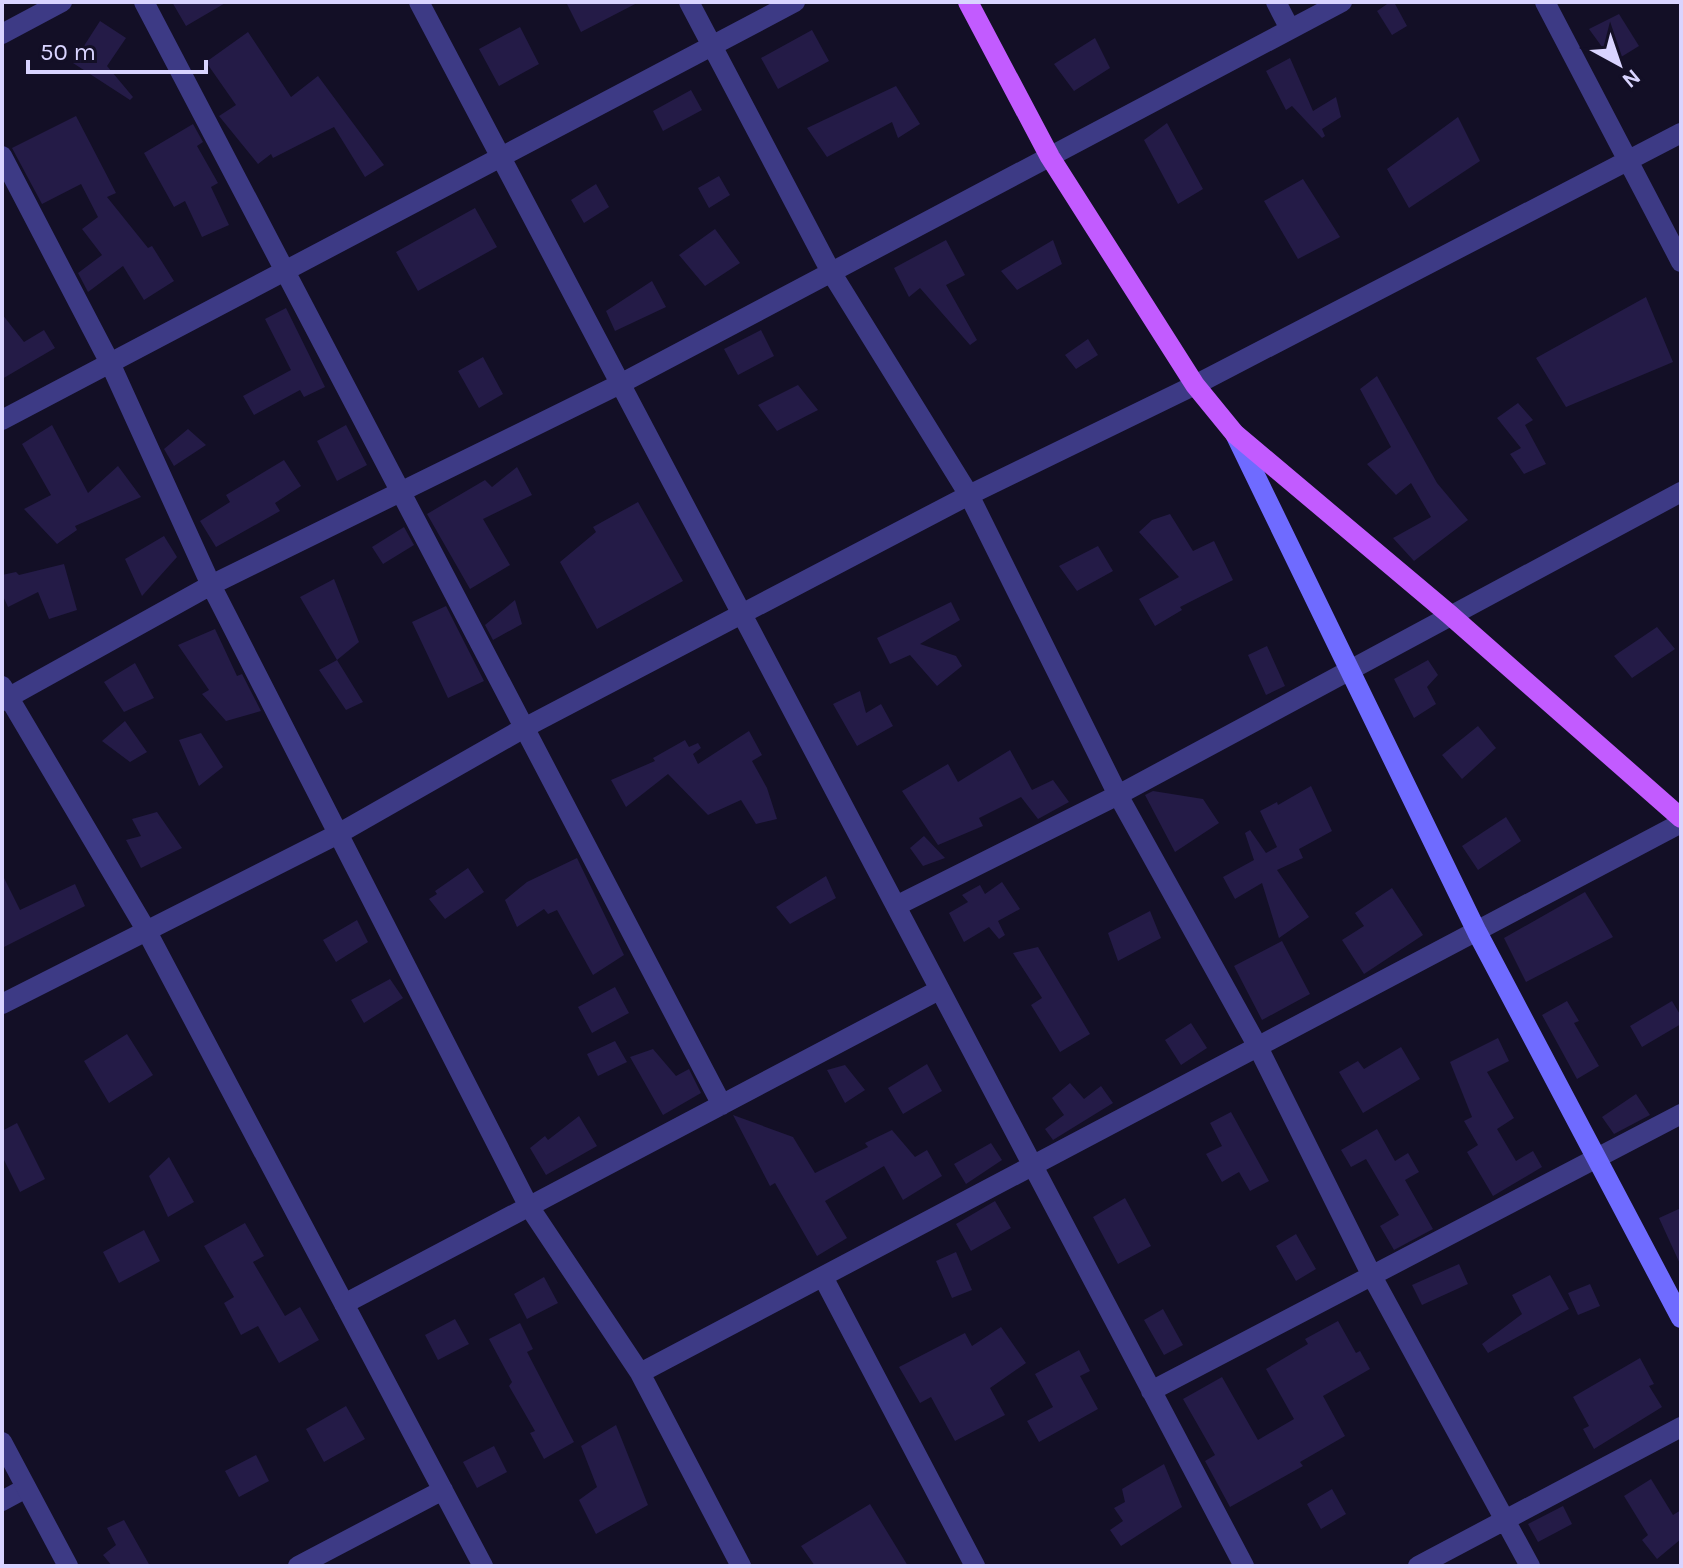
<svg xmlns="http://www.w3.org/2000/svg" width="1683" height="1568" viewBox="0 0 1683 1568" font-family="Karla,sans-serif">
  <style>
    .building { fill: #241b47 }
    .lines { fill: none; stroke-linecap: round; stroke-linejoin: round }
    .minor { stroke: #3d3a85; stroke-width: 20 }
    .tertiary { stroke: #3d3a85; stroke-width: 20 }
    .secondary { stroke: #6f6bff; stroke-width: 20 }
    .primary { stroke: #c25bff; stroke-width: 20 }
  </style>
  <rect width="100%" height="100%" fill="#130f26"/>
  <path class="building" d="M172 2H227L186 26Z
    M566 2H639L581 32Z
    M1390 2H1394L1407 26 1392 35 1377 11Z
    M1619 14 1639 46 1613 62 1589 29Z
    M100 21 126 38 107 66 133 97 130 100 73 63Z
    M520 27 539 64 499 86 479 49Z
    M812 30 829 61 778 89 761 58Z
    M248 32 291 97 318 76 384 165 365 177 334 127 273 158 271 154 258 164 219 116 236 105 206 62Z
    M1095 38 1110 68 1074 91 1054 64Z
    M1290 58 1313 111 1336 97 1341 117 1322 129 1325 136 1322 138 1292 106 1286 110 1266 71Z
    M896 86 920 124 898 138 892 122 827 157 807 128Z
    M691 90 702 110 663 131 653 111Z
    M76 116 116 193 107 197 148 248 152 246 174 281 144 300 123 266 88 292 78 273 102 255 82 229 98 217 81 184 42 204 12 148Z
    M1458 117 1480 161 1409 208 1387 169Z
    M1167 123 1203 189 1178 204 1144 140Z
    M193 124 203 142 197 146 218 183 211 187 229 225 202 237 185 201 174 207 144 153Z
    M719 176 730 195 709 208 698 188Z
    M1303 179 1340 237 1298 259 1264 201Z
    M596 184 609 207 584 223 571 200Z
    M475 208 497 247 418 291 396 252Z
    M715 229 740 263 705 286 679 255Z
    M946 240 965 275 946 285 977 340 970 345 920 288 909 297 894 268Z
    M1053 240 1062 264 1017 290 1001 271Z
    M652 281 666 307 615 331 606 311Z
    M1646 297 1673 362 1566 407 1536 358Z
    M286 308 325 387 304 397 300 390 254 415 243 396 291 370 265 319Z
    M2 314 24 342 44 330 55 348 2 379Z
    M761 330 774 356 738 375 724 349Z
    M1088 339 1098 355 1076 369 1065 355Z
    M483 357 503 394 479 408 458 371Z
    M1377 376 1437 483 1468 520 1414 561 1393 538 1431 517 1411 483 1396 495 1367 464 1391 447 1360 389Z
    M798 385 818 410 777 431 758 405Z
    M1518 403 1533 420 1525 425 1546 464 1524 474 1510 454 1521 448 1497 418Z
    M52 425 88 493 118 466 141 497 75 526 77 530 57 544 24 509 51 495 22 444Z
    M346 425 367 465 337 481 317 441Z
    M188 429 206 445 174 466 164 449Z
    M284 460 301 486 275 503 280 511 216 547 200 521 230 502 226 495Z
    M517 467 532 495 483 519 510 565 470 589 427 514 485 480 492 487Z
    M638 502 683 581 597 629 560 562 596 532 593 527Z
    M1170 514 1193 551 1214 541 1233 580 1180 607 1182 610 1155 626 1139 599 1179 577 1139 532 1152 520Z
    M404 527 414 545 383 564 372 547Z
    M164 536 177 557 142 596 125 559Z
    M1098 546 1113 571 1077 591 1059 566Z
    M64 564 77 610 49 619 38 592 8 607 2 594V575L16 572 19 575Z
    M334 579 359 642 337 660 300 597Z
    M515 600 522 624 493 640 485 625Z
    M951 602 960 620 920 644 956 656 962 666 937 686 910 655 890 664 877 638Z
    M446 606 484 681 448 698 412 622Z
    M1657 627 1675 649 1632 678 1614 656Z
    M215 629 237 676 242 674 261 711 226 721 202 694 209 690 178 645Z
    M1267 646 1285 686 1266 695 1248 655Z
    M337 660 363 702 346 710 319 670Z
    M1428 660 1438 675 1427 687 1436 704 1414 718 1394 679Z
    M135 663 154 698 124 712 104 682Z
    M860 691 866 713 881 704 893 726 857 746 833 704Z
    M125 721 147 752 130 762 102 741Z
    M1478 726 1496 748 1462 779 1442 755Z
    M749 731 762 755 752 761 767 788 777 819 756 824 741 800 708 815 668 774 626 807 611 780 655 761 653 758 685 740 689 747 698 743 701 748 693 754 698 764Z
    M201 733 223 767 199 786 179 740Z
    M1010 750 1032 790 1053 780 1069 802 1038 819 1021 797 979 818 983 826 938 845 902 791 948 764 958 782Z
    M1311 786 1332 831 1299 849 1303 858 1277 870 1309 917 1279 938 1262 883 1235 899 1223 877 1254 860 1245 833 1250 830 1266 853 1277 847 1260 811 1277 802 1278 805Z
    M1153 791 1203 799 1219 823 1175 852 1145 795Z
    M157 812 182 848 141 868 126 840 141 836 132 819Z
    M1506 817 1521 841 1478 870 1462 846Z
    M924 836 945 858 923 866 910 848Z
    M577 858 624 955 593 975 557 910 548 914 544 909 517 927 505 900 527 882Z
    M468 868 484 892 445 919 429 899 437 894 435 891Z
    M2 874 20 910 75 884 85 906 2 948Z
    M826 876 836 898 790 924 776 907Z
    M1002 882 1020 909 998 921 1005 935 999 939 989 927 964 942 949 913 968 902 962 895 980 885 985 894Z
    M1392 888 1423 935 1364 974 1342 940 1364 926 1355 913Z
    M1585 892 1613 937 1526 982 1504 938Z
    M1150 911 1161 938 1118 961 1108 933Z
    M357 920 368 942 336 962 323 940Z
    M1282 941 1310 994 1262 1020 1234 966Z
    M1038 947 1090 1034 1060 1052 1031 1005 1042 998 1013 953Z
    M390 979 403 998 364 1023 351 1000Z
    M615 987 629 1013 592 1033 578 1007Z
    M1567 1001 1579 1021 1574 1023 1599 1066 1577 1079 1542 1015Z
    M1672 1001 1681 1016V1024L1642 1047 1630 1026Z
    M1191 1023 1207 1048 1181 1065 1165 1040Z
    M127 1034 153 1075 109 1103 84 1061Z
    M1498 1038 1509 1061 1487 1072 1514 1118 1497 1129 1516 1161 1533 1151 1542 1167 1493 1196 1467 1152 1478 1145 1464 1121 1472 1117 1450 1062Z
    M615 1041 627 1062 598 1076 587 1054Z
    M1401 1047 1420 1079 1363 1113 1339 1072 1358 1061 1364 1069Z
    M653 1049 676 1076 689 1069 701 1093 663 1115 630 1057Z
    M927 1064 942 1091 903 1114 888 1088Z
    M845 1065 865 1090 845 1103 827 1070Z
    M1070 1083 1084 1099 1101 1086 1113 1103 1053 1140 1045 1129 1064 1115 1052 1098Z
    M1636 1094 1650 1115 1614 1134 1602 1117Z
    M1231 1112 1269 1181 1250 1191 1239 1172 1222 1182 1206 1154 1222 1146 1210 1123Z
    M733 1115 793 1137 815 1173 868 1147 865 1143 892 1130 915 1157 927 1150 942 1176 903 1200 884 1166 825 1201 847 1238 817 1256 775 1183 770 1186Z
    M579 1116 597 1146 546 1175 530 1148 545 1136 548 1140Z
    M17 1123 45 1179 20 1192 2 1156V1131Z
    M1377 1129 1395 1161 1408 1153 1419 1172 1405 1180 1433 1229 1394 1250 1380 1226 1399 1215 1366 1159 1351 1167 1341 1150Z
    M991 1143 1002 1160 966 1184 954 1164Z
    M169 1157 194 1202 168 1217 149 1176Z
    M1125 1198 1151 1246 1118 1264 1093 1217Z
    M995 1201 1011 1228 971 1251 956 1224Z
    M1681 1208V1266L1659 1218Z
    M245 1223 264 1256 253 1262 285 1316 300 1307 319 1340 279 1363 258 1326 241 1335 224 1303 234 1297 204 1246Z
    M144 1230 160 1261 119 1283 103 1252Z
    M1296 1234 1316 1269 1296 1281 1276 1246Z
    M956 1252 972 1290 952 1298 936 1261Z
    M1459 1264 1468 1284 1422 1305 1412 1285Z
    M1550 1275 1569 1309 1488 1353 1482 1344 1522 1314 1512 1295Z
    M544 1277 558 1303 527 1319 514 1294Z
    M1590 1284 1600 1306 1578 1315 1568 1293Z
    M1163 1309 1183 1345 1164 1355 1144 1320Z
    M455 1319 469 1344 438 1360 425 1335Z
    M1338 1321 1356 1353 1360 1351 1370 1369 1323 1396 1345 1436 1300 1462 1303 1466 1230 1507 1205 1461 1215 1455 1183 1399 1222 1377 1258 1440 1294 1419 1266 1369 1308 1344 1305 1339Z
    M520 1323 533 1349 527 1352 574 1442 544 1459 530 1433 535 1431 509 1386 512 1382 489 1339Z
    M1001 1327 1026 1363 990 1388 1005 1415 955 1441 931 1397 920 1403 899 1367 965 1333 972 1346Z
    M1079 1350 1090 1371 1080 1376 1098 1409 1039 1442 1027 1421 1053 1407 1035 1374Z
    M1640 1358 1654 1384 1649 1386 1662 1407 1594 1449 1583 1429 1589 1426 1573 1397Z
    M346 1406 365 1439 324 1462 306 1429Z
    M616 1425 648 1505 596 1534 579 1500 597 1487 581 1446Z
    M494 1446 507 1472 477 1488 463 1462Z
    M256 1455 269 1481 239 1497 225 1471Z
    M1164 1464 1182 1507 1121 1546 1110 1530 1123 1521 1114 1508 1125 1502 1122 1489Z
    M1651 1479 1673 1515 1681 1510V1539L1657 1559 1642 1540 1648 1535 1624 1496Z
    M1332 1489 1346 1514 1321 1529 1307 1504Z
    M870 1504 908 1566H815L801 1546Z
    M1563 1506 1572 1524 1538 1542 1528 1524Z
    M124 1520 150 1566H112L103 1555 116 1545 107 1528Z"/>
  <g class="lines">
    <path class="minor" d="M144 2 722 1105
      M419 2 1244 1566
      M689 2 831 272 969 495 1118 795 1258 1047 1373 1278 1530 1566
      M1276 2 1290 29
      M1545 2 1681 262
      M2 34 62 2
      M2 156 110 363 211 585 528 1205 640 1373 741 1566
      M2 420 795 2
      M2 686 145 928 483 1566
      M2 701 211 585 620 384 1342 2
      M896 906 1118 795 1681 492
      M2 1004 338 834 524 728 969 495 1195 385 1681 133
      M823 1277 975 1566
      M344 1304 939 990
      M640 1373 1681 823
      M1151 1391 1681 1114
      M2 1501 26 1488
      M298 1566 443 1490
      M1418 1566 1681 1427"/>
    <path class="tertiary" d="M2 1442 68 1566"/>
    <path class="secondary" d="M1235 434 1477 932 1681 1318"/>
    <path class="primary" d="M968 2 1050 157 1195 385 1235 434 1449 614 1681 818"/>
  </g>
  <rect width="1683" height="1568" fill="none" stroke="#d9d4ff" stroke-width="8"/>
  <g transform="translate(1619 64) rotate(140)" stroke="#130f26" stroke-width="6" paint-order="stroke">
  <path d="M0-6L14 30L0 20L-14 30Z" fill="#d9d4ff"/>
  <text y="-12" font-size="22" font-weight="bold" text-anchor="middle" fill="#d9d4ff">N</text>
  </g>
  <path d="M28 60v12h178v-12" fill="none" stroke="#d9d4ff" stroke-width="4"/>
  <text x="40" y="60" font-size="24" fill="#d9d4ff" stroke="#130f26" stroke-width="6" paint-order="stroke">50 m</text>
</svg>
